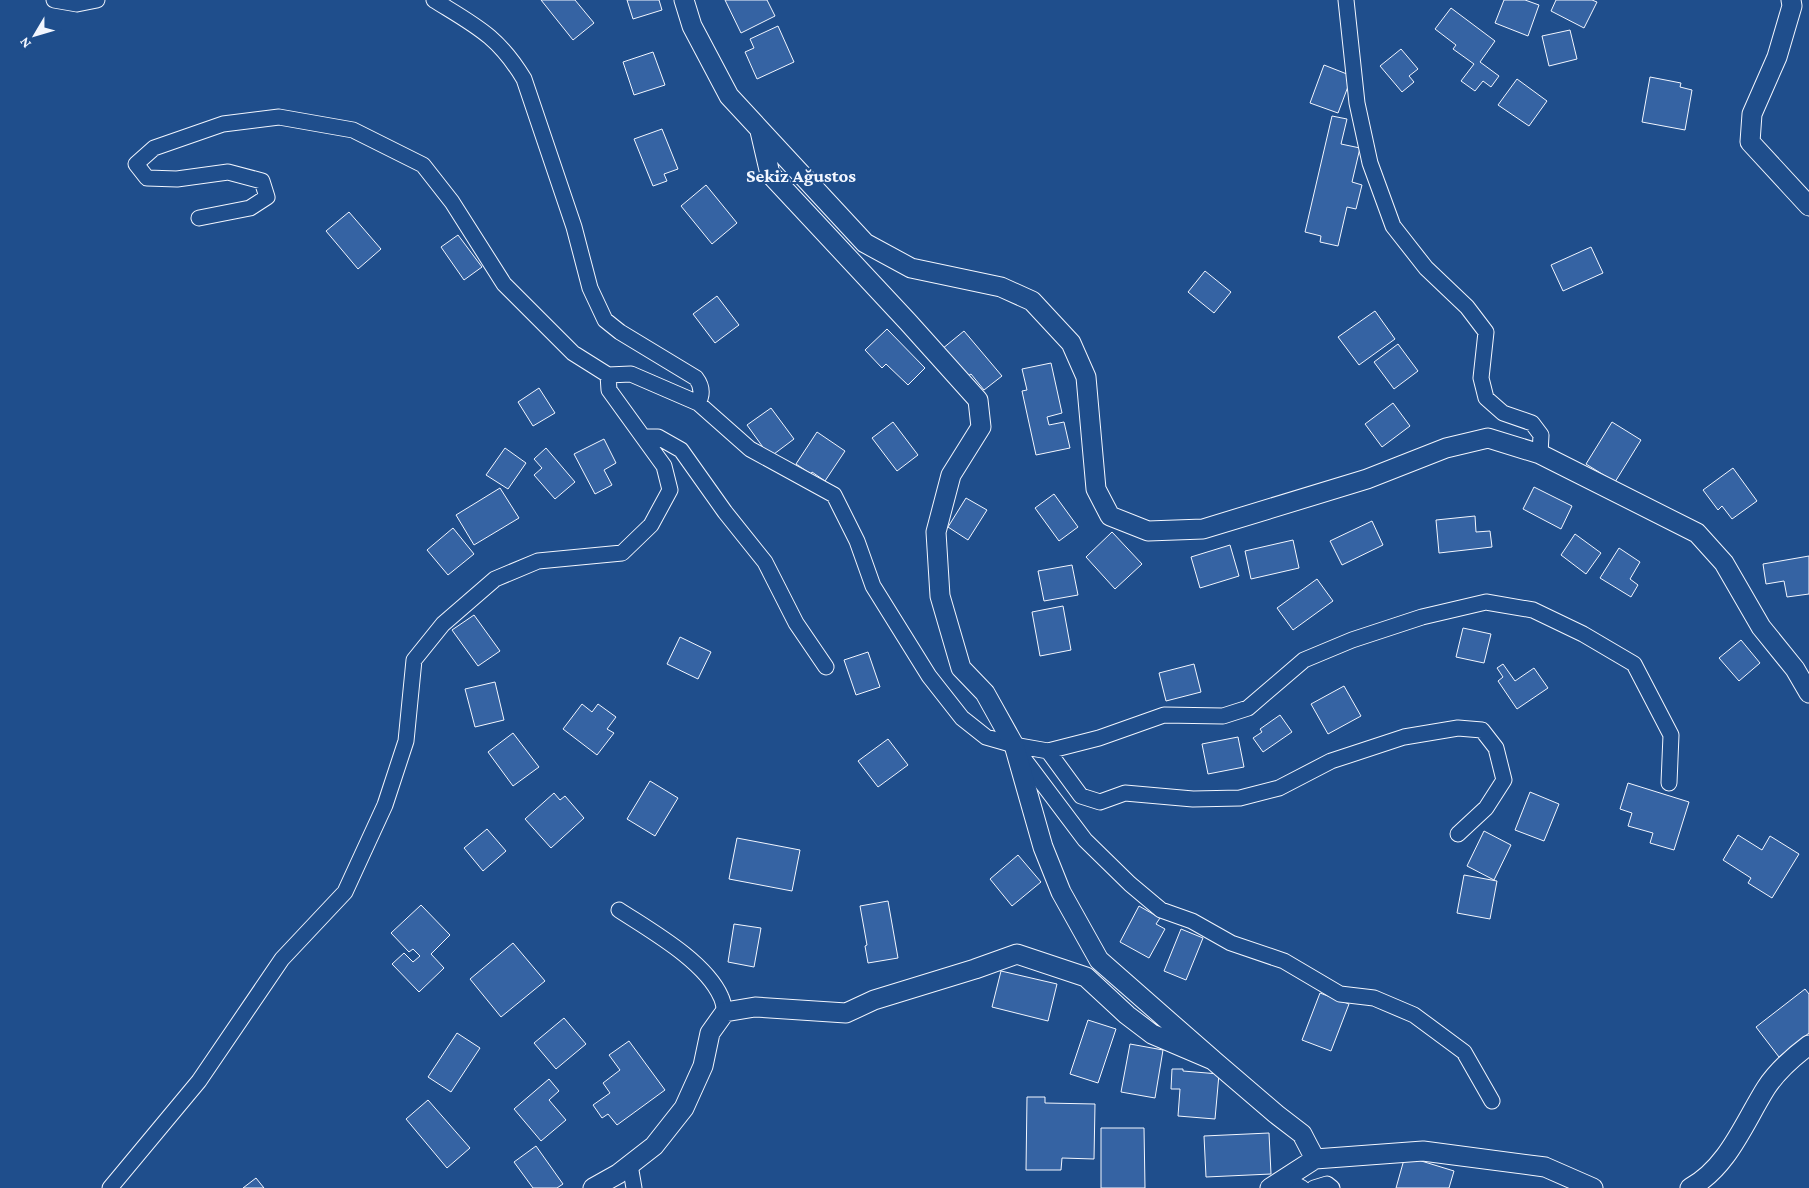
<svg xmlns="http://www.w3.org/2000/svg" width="1809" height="1188" viewBox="0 0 1809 1188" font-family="'Crimson Pro',serif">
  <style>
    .building { fill: #3563a3; stroke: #f2f6ff }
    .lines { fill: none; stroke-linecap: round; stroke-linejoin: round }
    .minor-casing { stroke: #f2f6ff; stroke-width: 17 }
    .tertiary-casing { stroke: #f2f6ff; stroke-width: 21 }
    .minor { stroke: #1f4e8c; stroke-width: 15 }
    .tertiary { stroke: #1f4e8c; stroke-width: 19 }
    .labels { text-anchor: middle; stroke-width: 4; stroke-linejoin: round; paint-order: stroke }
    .district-label { font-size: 19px; font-weight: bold; fill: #f2f6ff; stroke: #1f4e8c }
  </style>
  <rect width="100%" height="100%" fill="#1f4e8c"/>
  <path class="building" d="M541 0H575L594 23 573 40Z
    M627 0H659L662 10 633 19Z
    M725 0H767L775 16 741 33Z
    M1504 0H1525L1539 5 1528 36 1495 23Z
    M1556 0H1592L1597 2 1584 28 1551 11Z
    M1451 8 1495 41 1480 62 1499 76 1491 87 1483 81 1475 91 1461 81 1474 64 1453 49 1456 45 1435 29Z
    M778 26 794 62 757 79 745 52 754 48 750 39Z
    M1570 30 1577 59 1549 66 1542 36Z
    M1401 49 1418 69 1409 76 1414 82 1402 92 1380 66Z
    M653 52 665 85 634 95 623 62Z
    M1324 65 1352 76 1338 113 1310 103Z
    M1650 77 1681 83 1680 87 1692 90 1685 130 1642 122Z
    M1517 79 1547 101 1529 126 1498 105Z
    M1332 116 1347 119 1341 144 1360 148 1352 182 1362 185 1356 209 1347 207 1338 246 1320 242 1321 236 1305 232Z
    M662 129 678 169 664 174 667 181 653 186 634 139Z
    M706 185 737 223 712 244 681 206Z
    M349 212 381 249 358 269 326 231Z
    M458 235 482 267 464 280 441 247Z
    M1591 247 1603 273 1563 291 1551 265Z
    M1205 271 1231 292 1214 313 1188 292Z
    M717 296 739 325 715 343 693 314Z
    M1375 311 1395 339 1359 365 1338 337Z
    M887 329 925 368 908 385 886 364 882 368 865 350Z
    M964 331 1002 376 984 390 971 374 965 378 942 349Z
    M1398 344 1418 371 1394 389 1374 362Z
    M1051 363 1062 413 1047 417 1049 425 1064 422 1070 448 1036 455 1022 391 1027 390 1022 369Z
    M539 388 555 413 533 426 518 402Z
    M1393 403 1410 426 1382 447 1365 424Z
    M771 408 794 439 770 457 747 425Z
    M893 422 918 455 897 471 872 438Z
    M1612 422 1641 440 1615 482 1586 464Z
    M817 432 845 451 825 481 812 472 811 474 796 464Z
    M604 439 616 463 604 470 612 485 595 494 574 454Z
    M505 448 526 463 508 489 486 475Z
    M546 448 575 482 555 499 534 475 542 468 534 459Z
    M1733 468 1757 501 1732 519 1722 506 1718 510 1703 490Z
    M1534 487 1572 506 1561 529 1523 509Z
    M500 488 519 518 474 545 456 515Z
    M1054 494 1078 527 1059 541 1035 508Z
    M966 498 987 510 968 540 948 527Z
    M1475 516 1476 532 1490 531 1492 547 1439 553 1436 520Z
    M1372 521 1383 545 1342 565 1330 541Z
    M453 528 474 554 448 575 427 550Z
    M1112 532 1142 564 1115 589 1086 557Z
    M1575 534 1601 553 1586 574 1561 555Z
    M1293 540 1299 568 1251 579 1245 551Z
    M1230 545 1239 576 1200 588 1191 557Z
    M1619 548 1640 562 1630 579 1638 585 1631 597 1600 578Z
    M1809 556V594L1787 597 1784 581 1766 584 1763 564Z
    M1072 565 1078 595 1044 601 1038 571Z
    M1317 579 1333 601 1293 630 1277 608Z
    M1063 606 1071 650 1040 656 1032 612Z
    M474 615 500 651 478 666 452 630Z
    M1463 628 1491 634 1484 663 1456 657Z
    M680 637 711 652 698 679 667 664Z
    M1741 640 1760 663 1739 681 1719 658Z
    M868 652 880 687 856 695 844 660Z
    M1194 664 1201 692 1166 701 1159 673Z
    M1503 664 1515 681 1534 668 1548 688 1517 709 1498 681 1503 677 1497 668Z
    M495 682 504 720 475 727 465 689Z
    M1344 686 1361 716 1328 734 1311 704Z
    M582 704 592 712 598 704 616 717 607 729 614 733 597 755 563 729Z
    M1280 715 1292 732 1263 752 1253 738 1262 732 1260 729Z
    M513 733 539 767 513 786 488 752Z
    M1238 737 1244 767 1208 774 1202 744Z
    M888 739 908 765 878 787 858 761Z
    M650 781 678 798 655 836 627 819Z
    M1628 783 1689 802 1674 850 1650 843 1653 833 1628 826 1632 813 1620 809Z
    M1530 792 1559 804 1544 841 1515 830Z
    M554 793 560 800 565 796 584 818 551 848 525 819Z
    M487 829 506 851 483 871 464 848Z
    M1484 831 1511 845 1494 880 1467 866Z
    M1738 835 1762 850 1770 836 1799 854 1772 898 1748 883 1751 878 1723 860Z
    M737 838 800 850 792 891 729 879Z
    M1018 855 1041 882 1012 906 990 879Z
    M1464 875 1497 881 1490 919 1457 913Z
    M888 901 898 958 868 963 865 946 867 945 860 906Z
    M421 905 450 935 431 954 444 968 419 992 392 964 404 953 413 962 420 956 413 949 409 952 391 933Z
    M1139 906 1160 918 1156 924 1165 929 1149 958 1120 942Z
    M734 924 761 928 754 967 728 962Z
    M1181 929 1203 938 1186 980 1164 971Z
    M513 943 545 981 501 1017 470 979Z
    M1001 971 1057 984 1048 1021 992 1007Z
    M1805 989 1809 994V1033L1779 1057 1756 1027Z
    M1320 993 1349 1004 1331 1051 1302 1040Z
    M564 1018 586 1044 556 1069 534 1043Z
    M1088 1020 1116 1029 1098 1083 1070 1074Z
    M457 1033 480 1048 451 1092 428 1077Z
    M629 1041 665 1090 617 1125 608 1114 602 1118 593 1105 610 1093 603 1083 620 1070 609 1055Z
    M1130 1044 1163 1050 1155 1098 1121 1092Z
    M1172 1069H1183V1071L1219 1074 1215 1119 1178 1116 1180 1089H1171Z
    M549 1079 559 1091 549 1100 566 1120 541 1141 514 1109Z
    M1027 1097H1045V1103L1095 1104 1094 1159 1062 1158 1061 1170H1026Z
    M428 1100 470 1148 447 1168 406 1119Z
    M1101 1128H1144L1145 1188H1101Z
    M1269 1133 1271 1174 1206 1177 1204 1136Z
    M536 1146 563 1184 557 1188H533L514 1162Z
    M1405 1156 1454 1171 1449 1188H1396Z
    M256 1178 264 1188H243Z"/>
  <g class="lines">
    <g class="minor-casing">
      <path id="minor" d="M54 0 77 4 97 0
        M434 0C476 26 498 36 524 79L574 227 590 288 605 320 620 332 696 378C702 386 703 394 698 403
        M1346 0 1357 103 1370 163 1393 226 1426 268 1467 307 1486 332 1481 378 1486 398 1503 413 1532 423 1541 435 1540 454
        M199 218 250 208 267 197 262 181 228 172 177 179 147 178 136 164 154 148 223 124 279 117 353 130 423 165 452 202 504 284 573 353 608 375
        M643 437H658L681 450 725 512 765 562 796 623 826 667
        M1018 751 1085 840 1130 884 1161 910 1192 921 1231 943 1284 961 1340 994 1374 998 1414 1015 1464 1052 1492 1101
        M1048 751 1081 796 1100 802 1125 793 1193 799 1240 798 1279 788 1331 761 1404 737 1458 728 1482 730 1496 748 1504 780 1486 808 1458 834
        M619 910C651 931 705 961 721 997 723 1001 724 1007 725 1012
        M630 1165 634 1188
        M1285 1179 1302 1188
        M110 1188 199 1081 282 959 345 892 385 805 406 741 414 660 443 624 495 579 538 561 622 553 651 525 670 490 664 466 609 390 608 375 631 374 698 403 750 449 834 495 857 541 873 586 929 676 962 718 986 737 1014 745 1048 751 1099 738 1164 715 1223 716 1248 708 1304 660 1352 640 1422 617 1486 602 1533 610 1583 634 1634 664 1671 735 1669 783
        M1314 1188 1327 1184 1332 1188"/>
    </g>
    <g class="tertiary-casing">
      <path id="tertiary" d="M684 0 692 26 729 96 865 243 911 268 1001 287 1032 301 1071 343 1086 377 1096 489 1110 516 1148 531 1203 529 1367 479 1446 448 1488 438 1540 454 1697 533 1724 563 1761 627 1795 669 1809 693
        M1791 0 1792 6 1777 57 1752 114 1750 142 1809 206
        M760 131 770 174 908 322 978 400 981 427 951 475 936 532 940 596 961 668 985 693 1014 745 1043 847 1061 892 1099 960 1213 1060
        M593 1188 618 1174 654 1146 684 1108 703 1066 710 1033 725 1012 755 1007 846 1013 874 1000 975 969 1017 954 1086 977 1127 1015 1152 1034 1213 1060 1276 1114 1302 1134 1315 1159
        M1270 1188 1315 1159 1423 1151 1545 1167 1593 1188
        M1690 1188C1728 1167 1744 1123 1766 1088 1777 1071 1793 1057 1809 1045"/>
    </g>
    <use href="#minor" class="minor"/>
    <use href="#tertiary" class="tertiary"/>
  </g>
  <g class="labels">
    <g class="district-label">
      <text x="801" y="182">Sekiz Ağustos</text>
    </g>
  </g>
  <g transform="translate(35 35) rotate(232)" stroke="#1f4e8c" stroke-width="4" paint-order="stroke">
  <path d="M0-4L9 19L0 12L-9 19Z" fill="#f2f6ff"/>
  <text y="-8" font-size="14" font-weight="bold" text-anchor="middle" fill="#f2f6ff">N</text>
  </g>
</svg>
